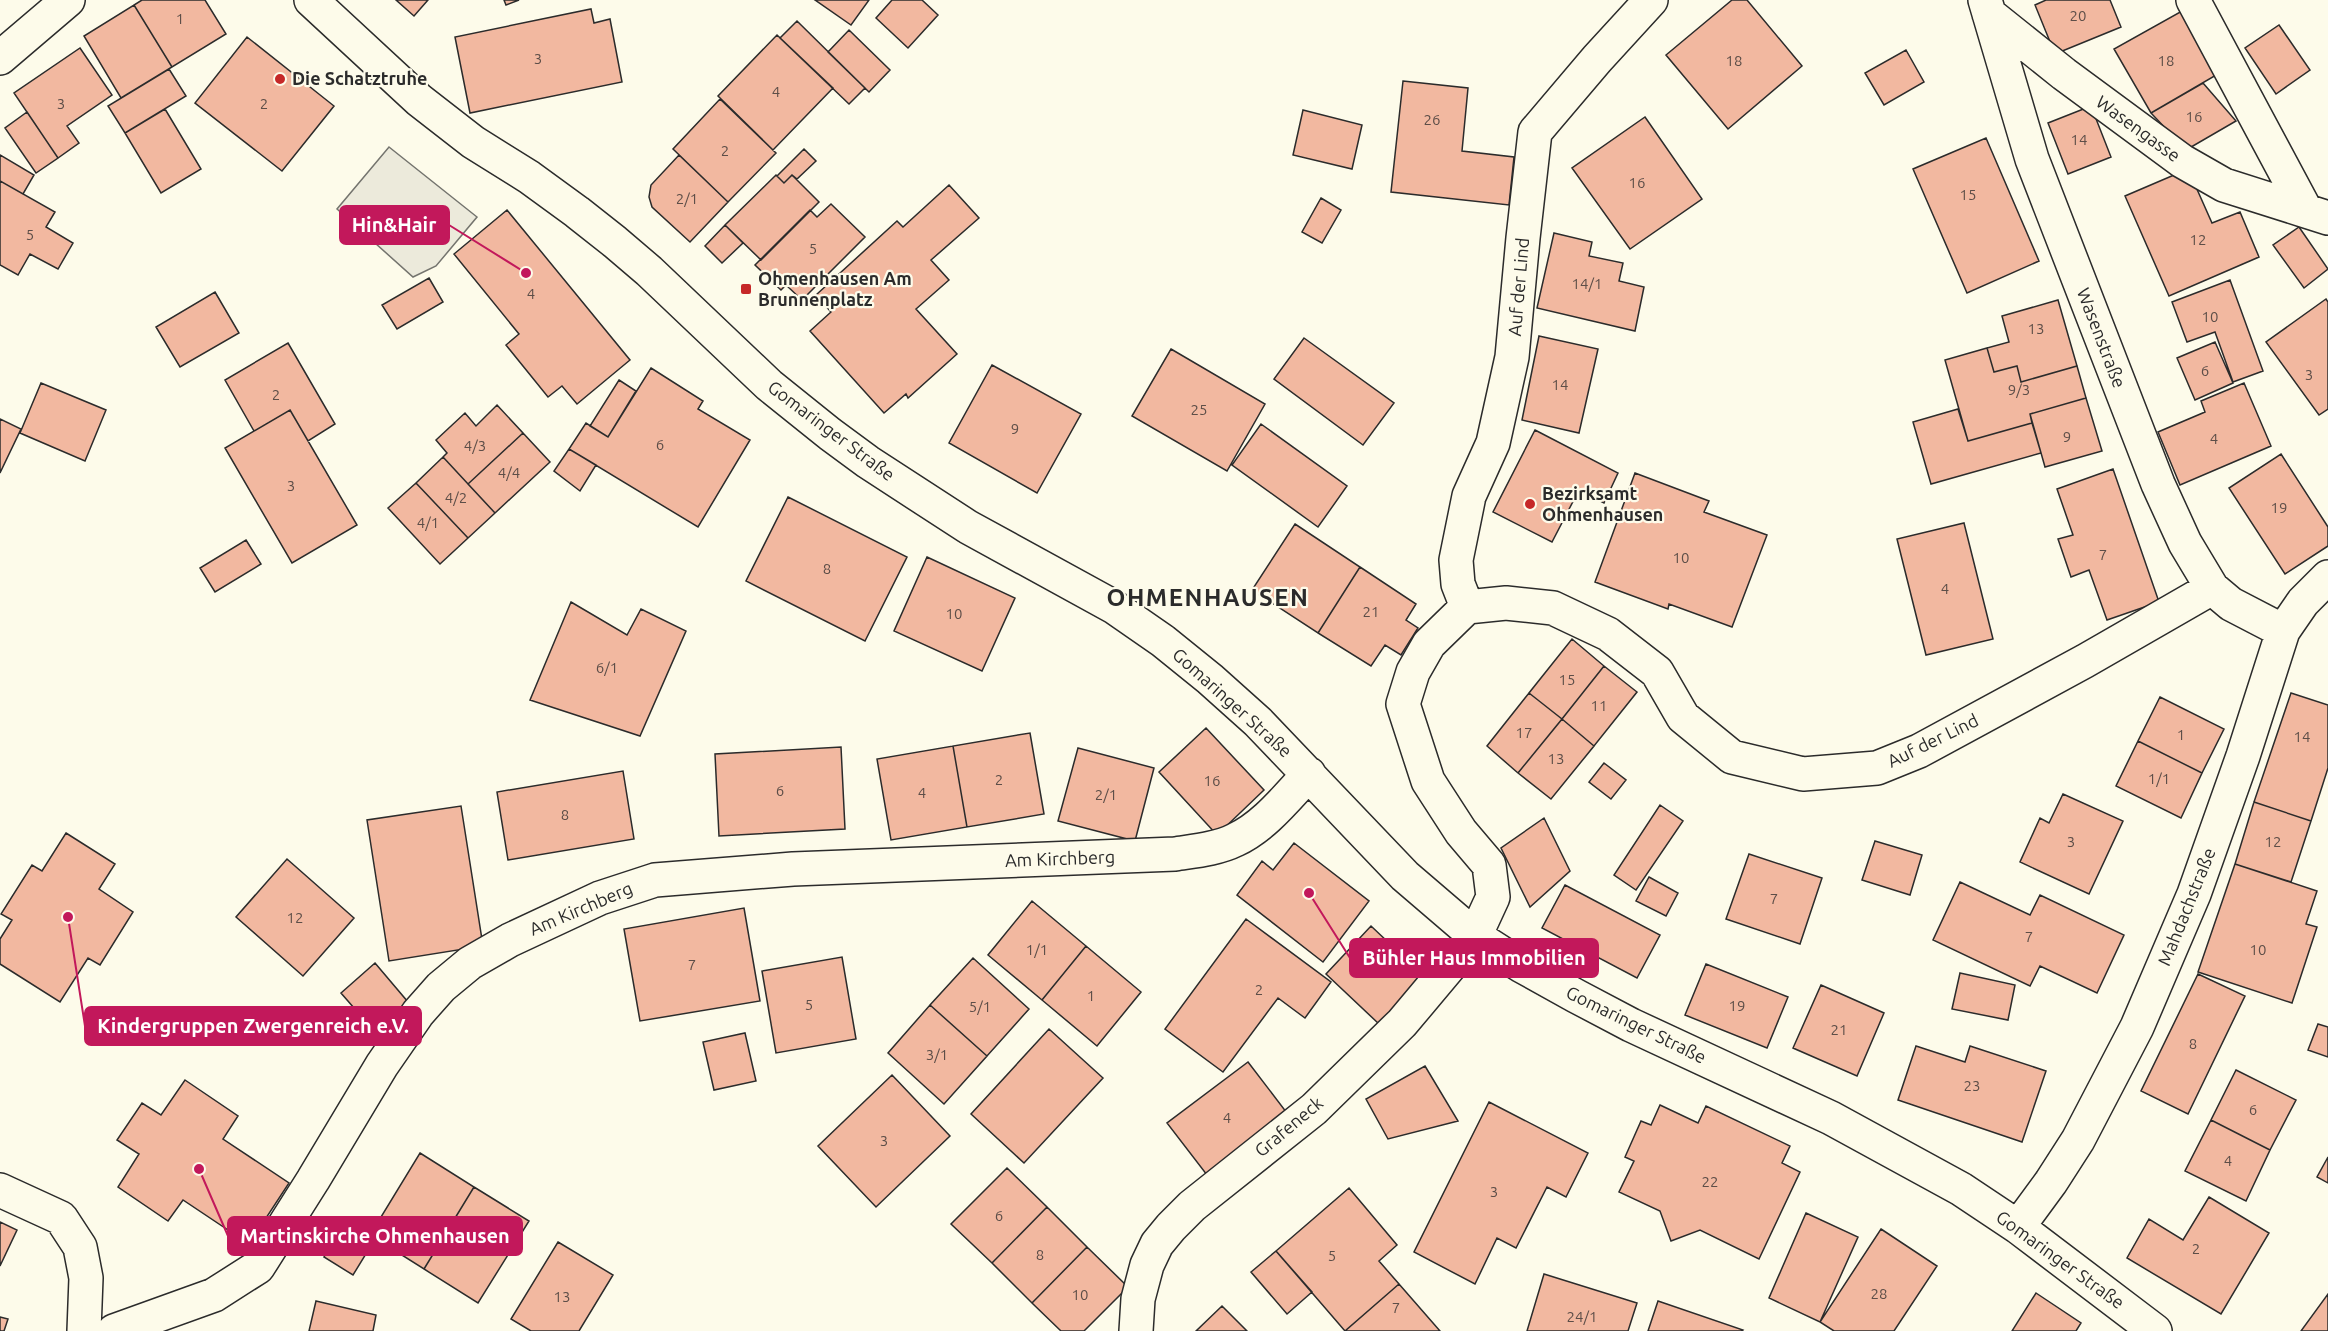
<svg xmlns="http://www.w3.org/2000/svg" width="2328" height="1331" viewBox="0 0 2328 1331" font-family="Ubuntu,sans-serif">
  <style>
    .parking { fill: #eceadb; stroke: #74746e; stroke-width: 1.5 }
    .building { fill: #f2b8a0; stroke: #2b2b2b; stroke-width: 1.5 }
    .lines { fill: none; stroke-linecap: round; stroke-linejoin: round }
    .minor-casing { stroke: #2b2b2b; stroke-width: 36 }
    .tertiary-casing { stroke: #2b2b2b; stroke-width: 36 }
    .minor { stroke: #fdfbea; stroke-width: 33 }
    .tertiary { stroke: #fdfbea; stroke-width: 33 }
    .poi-dot { fill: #c62828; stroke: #fdfbea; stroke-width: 2 }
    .labels { text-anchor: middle; stroke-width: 4.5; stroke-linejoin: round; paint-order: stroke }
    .number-label { font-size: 15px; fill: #5d4e48 }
    .poi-label { font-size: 18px; font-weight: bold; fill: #2b2b2b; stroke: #fdfbea; text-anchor: start }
    .street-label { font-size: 18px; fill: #2b2b2b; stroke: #fdfbea }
    .district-label { font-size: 24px; font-weight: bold; letter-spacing: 1.5px; fill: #2b2b2b; stroke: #fdfbea }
    .leader { fill: none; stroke: #c2185b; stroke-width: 2 }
    .callout-dot { fill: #c2185b; stroke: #fdfbea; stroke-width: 2 }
    .callout { fill: #c2185b; stroke: #c2185b; stroke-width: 2 }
    .callout-label { font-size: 20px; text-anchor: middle; font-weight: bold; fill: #fff }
  </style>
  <rect width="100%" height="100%" fill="#fdfbea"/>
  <path class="parking" d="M389 147 477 217 436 266 413 277 337 209Z"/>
  <path class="building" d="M142 0H205L226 34 172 67 134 5Z
    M396 0H428L414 16Z
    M504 0H519L506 5Z
    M815 0H869L851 25Z
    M892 0H922L938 15 908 48 876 18Z
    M1732 0H1747L1802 66 1728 129 1666 55Z
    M2046 0H2110L2121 27 2055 54 2035 5Z
    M134 5 172 67 121 98 84 36Z
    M591 9 594 23 610 19 622 82 470 113 455 37Z
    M2182 11 2218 74 2151 113 2114 49Z
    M797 21 865 88 849 104 780 38Z
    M2279 25 2310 70 2276 94 2245 48Z
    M849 30 890 70 869 92 828 52Z
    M777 35 833 88 773 150 718 96Z
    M247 37 334 106 282 171 195 103Z
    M80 48 112 95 67 126 79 143 58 158 14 93Z
    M1906 50 1924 82 1884 105 1865 73Z
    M169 69 186 96 125 133 108 106Z
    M1403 81 1468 88 1462 151 1514 157 1509 205 1391 192Z
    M2203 83 2236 121 2186 150 2151 113Z
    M720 99 776 153 728 202 673 149Z
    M2091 106 2111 157 2068 174 2048 123Z
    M165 109 201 169 161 193 125 133Z
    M1303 110 1362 125 1352 169 1293 155Z
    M27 112 58 158 36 173 5 128Z
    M1645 117 1702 199 1630 249 1572 168Z
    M1986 138 2039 261 1967 293 1913 169Z
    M804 149 816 161 797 179 792 175 784 183 777 176Z
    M0 155 34 175 23 194 0 181Z
    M679 155 728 202 690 242 652 207 649 197 651 185Z
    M2188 169 2212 223 2240 212 2259 257 2169 296 2125 196Z
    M776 175 784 183 792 175 819 202 761 260 725 225Z
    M0 181 55 212 46 227 73 243 58 269 30 254 18 275 0 265Z
    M949 185 979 218 931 260 949 280 916 309 957 354 908 398 906 394 884 413 810 331 831 312 816 295 897 221 903 227Z
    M1321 198 1341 210 1322 243 1302 232Z
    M831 204 865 237 802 300 786 285 781 290 755 265 810 210 817 217Z
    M507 210 630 360 577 404 562 386 548 397 506 345 519 334 454 254Z
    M725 225 743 243 722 263 705 246Z
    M2299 227 2328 269 2304 288 2273 245Z
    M1554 233 1592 242 1589 256 1623 263 1619 281 1644 287 1635 331 1537 308Z
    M429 278 443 302 397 329 382 305Z
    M2230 280 2263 371 2233 382 2215 332 2187 342 2172 302Z
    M215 292 239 333 180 367 156 327Z
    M2326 299 2328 302V409L2319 415 2266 342Z
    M2058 300 2077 366 2021 382 2017 366 1994 372 1987 348 2009 342 2002 316Z
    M1539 336 1598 349 1579 433 1522 420Z
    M1304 338 1394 403 1363 445 1274 379Z
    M2215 342 2233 383 2195 400 2177 358Z
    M288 343 335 424 308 441 290 410 254 431 225 380Z
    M1987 348 1994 372 2017 366 2021 382 2077 366 2086 398 2030 414 2032 423 1968 441 1945 360Z
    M1171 349 1265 404 1227 471 1132 416Z
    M992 365 1081 414 1037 493 949 443Z
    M651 368 703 401 698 409 750 440 698 527 569 449 586 423 608 437Z
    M619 380 636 391 608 437 590 426Z
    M41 383 106 410 85 461 20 433Z
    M2244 383 2271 446 2180 485 2158 432 2205 412 2201 401Z
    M2086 398 2102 451 2045 467 2030 414Z
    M497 405 523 433 468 484 443 457 447 453 436 440 465 413 476 426Z
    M1958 409 1968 441 2032 423 2041 453 1931 484 1913 422Z
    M290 410 357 525 292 563 225 448Z
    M0 419 21 429 0 473Z
    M1261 424 1347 486 1318 527 1232 465Z
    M1535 430 1618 473 1604 503 1579 490 1552 542 1493 512Z
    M523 433 550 462 495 513 468 484Z
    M569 449 596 465 580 491 554 471Z
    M2281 454 2328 527V546L2285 574 2229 488Z
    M443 457 495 513 468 538 416 483Z
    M2113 469 2159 602 2107 620 2089 570 2071 577 2058 539 2073 535 2057 489Z
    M1635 473 1709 501 1704 512 1767 535 1732 627 1669 604 1668 609 1595 582Z
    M416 483 468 538 440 564 388 508Z
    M788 497 907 557 865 641 746 581Z
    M1964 523 1993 639 1926 655 1897 539Z
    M1295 524 1360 567 1318 633 1252 590Z
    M246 540 261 564 215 592 200 568Z
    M927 557 1015 598 982 671 894 631Z
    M1360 567 1416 604 1406 620 1418 628 1401 655 1385 645 1371 666 1318 633Z
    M571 602 627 635 641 609 686 631 640 736 530 700Z
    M1572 639 1604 666 1562 719 1529 693Z
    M1604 666 1637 692 1594 746 1562 719Z
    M1529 693 1562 719 1518 773 1487 746Z
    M2291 693 2328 705V768L2311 821 2254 802Z
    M2160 697 2224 729 2202 773 2138 741Z
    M1562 719 1594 746 1551 799 1518 773Z
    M1206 728 1264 790 1217 835 1159 772Z
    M1030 733 1044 814 967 827 953 746Z
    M2138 741 2202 773 2181 818 2116 786Z
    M953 746 967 827 891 840 877 759Z
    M841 747 845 829 719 836 715 754Z
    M1078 748 1154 768 1135 841 1058 821Z
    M1604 763 1626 780 1611 799 1589 782Z
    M623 771 634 839 508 860 497 792Z
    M2063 794 2123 821 2089 894 2020 862 2040 818 2049 823Z
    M2254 802 2311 821 2291 882 2235 864Z
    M1660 805 1683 821 1636 890 1614 875Z
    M461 806 483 946 389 961 367 820Z
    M1544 818 1570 871 1530 907 1501 848Z
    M66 833 115 864 99 889 133 912 100 965 88 958 60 1002 0 964V939L12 920 1 914 32 865 42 871Z
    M1875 841 1922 855 1910 895 1862 880Z
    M1294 843 1369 901 1323 962 1237 895 1262 861 1273 870Z
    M1749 854 1822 878 1800 944 1726 919Z
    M287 859 354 918 303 976 236 917Z
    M2235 864 2317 891 2306 924 2317 927 2292 1003 2198 972Z
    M1649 877 1678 893 1666 916 1636 901Z
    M1960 882 2030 915 2040 895 2124 935 2097 993 2040 966 2030 986 1933 940Z
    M1565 885 1660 935 1637 978 1542 928Z
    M1032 901 1086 946 1042 1000 988 955Z
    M744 908 760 1001 640 1021 624 929Z
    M1246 919 1331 982 1305 1018 1278 998 1223 1072 1165 1029Z
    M1371 926 1424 976 1379 1024 1326 974Z
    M1086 946 1141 992 1097 1046 1042 1000Z
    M842 957 856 1039 776 1053 762 971Z
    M973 958 1029 1009 987 1056 930 1005Z
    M375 963 408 1002 374 1031 341 993Z
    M1706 964 1788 997 1767 1048 1685 1015Z
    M1960 973 2015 985 2008 1020 1952 1009Z
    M2198 974 2245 996 2188 1114 2141 1091Z
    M1821 985 1884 1013 1857 1076 1793 1048Z
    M930 1005 987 1056 944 1104 888 1053Z
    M2318 1024 2328 1027V1057L2308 1050Z
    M1049 1029 1103 1078 1024 1163 971 1114Z
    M745 1033 756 1081 714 1090 703 1042Z
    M1916 1046 1965 1062 1970 1046 2046 1071 2022 1142 1898 1100Z
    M1248 1062 1287 1113 1207 1175 1167 1123Z
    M1425 1066 1458 1121 1388 1139 1366 1099Z
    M2236 1070 2296 1100 2270 1150 2211 1120Z
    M892 1075 950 1136 876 1207 818 1146Z
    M185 1080 238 1116 223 1139 289 1183 249 1244 183 1200 168 1221 118 1187 139 1154 117 1140 142 1103 161 1115Z
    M1489 1102 1588 1153 1566 1197 1547 1187 1516 1248 1497 1238 1475 1284 1414 1252Z
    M1660 1105 1698 1123 1706 1106 1790 1146 1782 1163 1800 1172 1759 1259 1700 1230 1671 1241 1660 1211 1619 1192 1634 1161 1625 1157 1641 1121 1651 1125Z
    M2211 1120 2270 1150 2246 1201 2185 1171Z
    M420 1153 474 1187 424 1269 370 1235Z
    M2328 1157V1183L2317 1177Z
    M1007 1168 1047 1207 992 1263 951 1224Z
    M474 1187 529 1221 478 1303 424 1269Z
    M1349 1188 1397 1245 1379 1261 1399 1284 1345 1331 1276 1251Z
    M2209 1197 2269 1233 2221 1314 2127 1258 2149 1219 2183 1240Z
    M1047 1207 1087 1247 1032 1303 992 1263Z
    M1806 1213 1858 1237 1820 1322 1769 1298Z
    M0 1222 17 1230 0 1266Z
    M343 1226 372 1244 353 1275 324 1257Z
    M1881 1229 1937 1266 1894 1331H1834L1820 1322Z
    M558 1242 613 1275 579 1331H531L511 1319Z
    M1087 1247 1128 1287 1084 1331H1061L1032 1303Z
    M1276 1251 1312 1292 1287 1314 1251 1272Z
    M1544 1274 1637 1303 1628 1331H1527Z
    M1399 1284 1440 1331H1345Z
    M2036 1293 2081 1323 2076 1331H2012Z
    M2328 1294V1331H2301Z
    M316 1301 376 1315 373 1331H309Z
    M1658 1301 1743 1330 1742 1331H1648Z
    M1222 1306 1247 1331H1196Z
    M0 1317 8 1319 4 1331H0Z"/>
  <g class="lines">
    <g class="minor-casing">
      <path id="minor" d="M311 0 419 100 473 142 529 177 577 212 615 242 649 271 769 385 830 434 868 462 968 527 1114 607 1163 641 1210 679 1258 722 1405 876 1475 936 1522 966 1576 996 1631 1025 1831 1118 1961 1189 2018 1227 2155 1331
        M1985 0 2032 159 2158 484 2185 543 2212 588 2231 604 2283 631
        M2193 0 2306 211 2328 218
        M1989 14 2064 74 2182 161 2224 185 2306 211
        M1467 607 1458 584 1456 560 1469 496 1493 443 1512 357 1523 238 1535 132 1597 59 1651 0
        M0 1190 61 1218 80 1247 86 1278 84 1331
        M2018 1227 2051 1182 2078 1140 2137 1027 2194 894 2243 756 2283 631 2303 602 2328 577
        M114 1331 214 1295 258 1267 313 1180 382 1065 418 1013 441 987 470 963 510 940 600 898 655 880 793 869 1175 854C1194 851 1217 849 1235 840 1265 826 1287 797 1309 774
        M1136 1331 1138 1299 1147 1265 1157 1244 1171 1227 1192 1206 1314 1109 1402 1023 1475 936 1493 897 1489 865 1461 832 1428 781 1403 704 1413 672 1429 644 1467 607 1506 603 1553 608 1608 634 1657 672 1683 717 1732 757 1803 774 1877 768 1919 751 2085 661 2212 588"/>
    </g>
    <g class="tertiary-casing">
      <path id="tertiary" d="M0 58 68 0"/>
    </g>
    <use href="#minor" class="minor"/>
    <use href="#tertiary" class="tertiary"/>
  </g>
  <g class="poi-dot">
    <circle cx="280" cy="79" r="6"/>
    <rect x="740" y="283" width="12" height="12" rx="3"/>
    <circle cx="1530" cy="504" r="6"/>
  </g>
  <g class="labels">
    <g class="number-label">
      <text x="2078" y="21">20</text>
      <text x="180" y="24">1</text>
      <text x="538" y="64">3</text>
      <text x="1734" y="66">18</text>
      <text x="2166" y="66">18</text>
      <text x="776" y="97">4</text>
      <text x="61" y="109">3</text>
      <text x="264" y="109">2</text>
      <text x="2194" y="122">16</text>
      <text x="1432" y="125">26</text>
      <text x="2079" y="145">14</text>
      <text x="725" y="156">2</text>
      <text x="1637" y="188">16</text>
      <text x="1968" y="200">15</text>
      <text x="687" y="204">2/1</text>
      <text x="30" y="240">5</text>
      <text x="2198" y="245">12</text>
      <text x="813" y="254">5</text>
      <text x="1587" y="289">14/1</text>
      <text x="531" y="299">4</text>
      <text x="2210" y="322">10</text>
      <text x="2036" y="334">13</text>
      <text x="2205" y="376">6</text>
      <text x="2309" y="380">3</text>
      <text x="1560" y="390">14</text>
      <text x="2019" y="395">9/3</text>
      <text x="276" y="400">2</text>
      <text x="1199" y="415">25</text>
      <text x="1015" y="434">9</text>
      <text x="2067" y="442">9</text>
      <text x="2214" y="444">4</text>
      <text x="660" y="450">6</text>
      <text x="475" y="451">4/3</text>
      <text x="509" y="478">4/4</text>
      <text x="291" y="491">3</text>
      <text x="456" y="503">4/2</text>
      <text x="2279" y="513">19</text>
      <text x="428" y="528">4/1</text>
      <text x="2103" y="560">7</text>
      <text x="1681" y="563">10</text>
      <text x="827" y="574">8</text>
      <text x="1945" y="594">4</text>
      <text x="1371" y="617">21</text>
      <text x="954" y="619">10</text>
      <text x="607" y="673">6/1</text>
      <text x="1567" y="685">15</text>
      <text x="1599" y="711">11</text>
      <text x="1524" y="738">17</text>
      <text x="2181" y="740">1</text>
      <text x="2302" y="742">14</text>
      <text x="1556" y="764">13</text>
      <text x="2159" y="784">1/1</text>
      <text x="999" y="785">2</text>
      <text x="1212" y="786">16</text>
      <text x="780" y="796">6</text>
      <text x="922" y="798">4</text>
      <text x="1106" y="800">2/1</text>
      <text x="565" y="820">8</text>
      <text x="2071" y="847">3</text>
      <text x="2273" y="847">12</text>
      <text x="1774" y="904">7</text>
      <text x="295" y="923">12</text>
      <text x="2029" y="942">7</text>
      <text x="1037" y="955">1/1</text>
      <text x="2258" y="955">10</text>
      <text x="692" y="970">7</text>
      <text x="1259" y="995">2</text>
      <text x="1091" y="1001">1</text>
      <text x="809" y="1010">5</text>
      <text x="1737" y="1011">19</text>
      <text x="980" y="1012">5/1</text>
      <text x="1839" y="1035">21</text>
      <text x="2193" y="1049">8</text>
      <text x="937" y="1060">3/1</text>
      <text x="1972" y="1091">23</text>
      <text x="2253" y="1115">6</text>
      <text x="1227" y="1123">4</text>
      <text x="884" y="1146">3</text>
      <text x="2228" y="1166">4</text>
      <text x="1710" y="1187">22</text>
      <text x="1494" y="1197">3</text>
      <text x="999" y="1221">6</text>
      <text x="2196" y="1254">2</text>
      <text x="1040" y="1260">8</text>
      <text x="1332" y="1261">5</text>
      <text x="1879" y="1299">28</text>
      <text x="1080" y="1300">10</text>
      <text x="562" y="1302">13</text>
      <text x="1396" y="1313">7</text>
      <text x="1582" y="1322">24/1</text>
    </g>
    <g class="poi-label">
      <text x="292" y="85">Die Schatztruhe</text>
      <text x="758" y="285">Ohmenhausen Am<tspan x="758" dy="21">Brunnenplatz</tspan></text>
      <text x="1542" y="500">Bezirksamt<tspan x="1542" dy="21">Ohmenhausen</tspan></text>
    </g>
    <g class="street-label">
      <text transform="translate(2138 129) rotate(36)" y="6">Wasengasse</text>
      <text transform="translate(1519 287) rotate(-85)" y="6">Auf der Lind</text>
      <text transform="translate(2101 338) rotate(69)" y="6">Wasenstraße</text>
      <text transform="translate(831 431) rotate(37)" y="6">Gomaringer Straße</text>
      <text transform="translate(1232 703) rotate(42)" y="6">Gomaringer Straße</text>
      <text transform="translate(1933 741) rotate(-26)" y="6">Auf der Lind</text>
      <text transform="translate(1060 859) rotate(-2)" y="6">Am Kirchberg</text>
      <text transform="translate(2187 907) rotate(-68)" y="6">Mahdachstraße</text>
      <text transform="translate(581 909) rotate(-23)" y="6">Am Kirchberg</text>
      <text transform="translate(1636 1025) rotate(26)" y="6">Gomaringer Straße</text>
      <text transform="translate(1289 1127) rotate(-40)" y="6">Grafeneck</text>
      <text transform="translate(2060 1260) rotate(36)" y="6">Gomaringer Straße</text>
    </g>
    <g class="district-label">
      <text x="1208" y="606">OHMENHAUSEN</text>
    </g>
  </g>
  <path class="leader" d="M526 273L449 225M1309 893L1350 958M68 917L85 1026M199 1169L228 1236"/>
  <g class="callout-dot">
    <circle cx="526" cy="273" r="6"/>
    <circle cx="1309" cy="893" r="6"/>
    <circle cx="68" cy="917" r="6"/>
    <circle cx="199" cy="1169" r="6"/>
  </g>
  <g class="callout">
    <rect x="340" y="206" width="109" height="38" rx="6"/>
    <rect x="1350" y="939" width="248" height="38" rx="6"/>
    <rect x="85" y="1007" width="336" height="38" rx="6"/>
    <rect x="228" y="1217" width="294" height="38" rx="6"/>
  </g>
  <g class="callout-label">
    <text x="394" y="232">Hin&amp;Hair</text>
    <text x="1474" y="965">Bühler Haus Immobilien</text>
    <text x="253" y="1033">Kindergruppen Zwergenreich e.V.</text>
    <text x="375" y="1243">Martinskirche Ohmenhausen</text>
  </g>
</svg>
